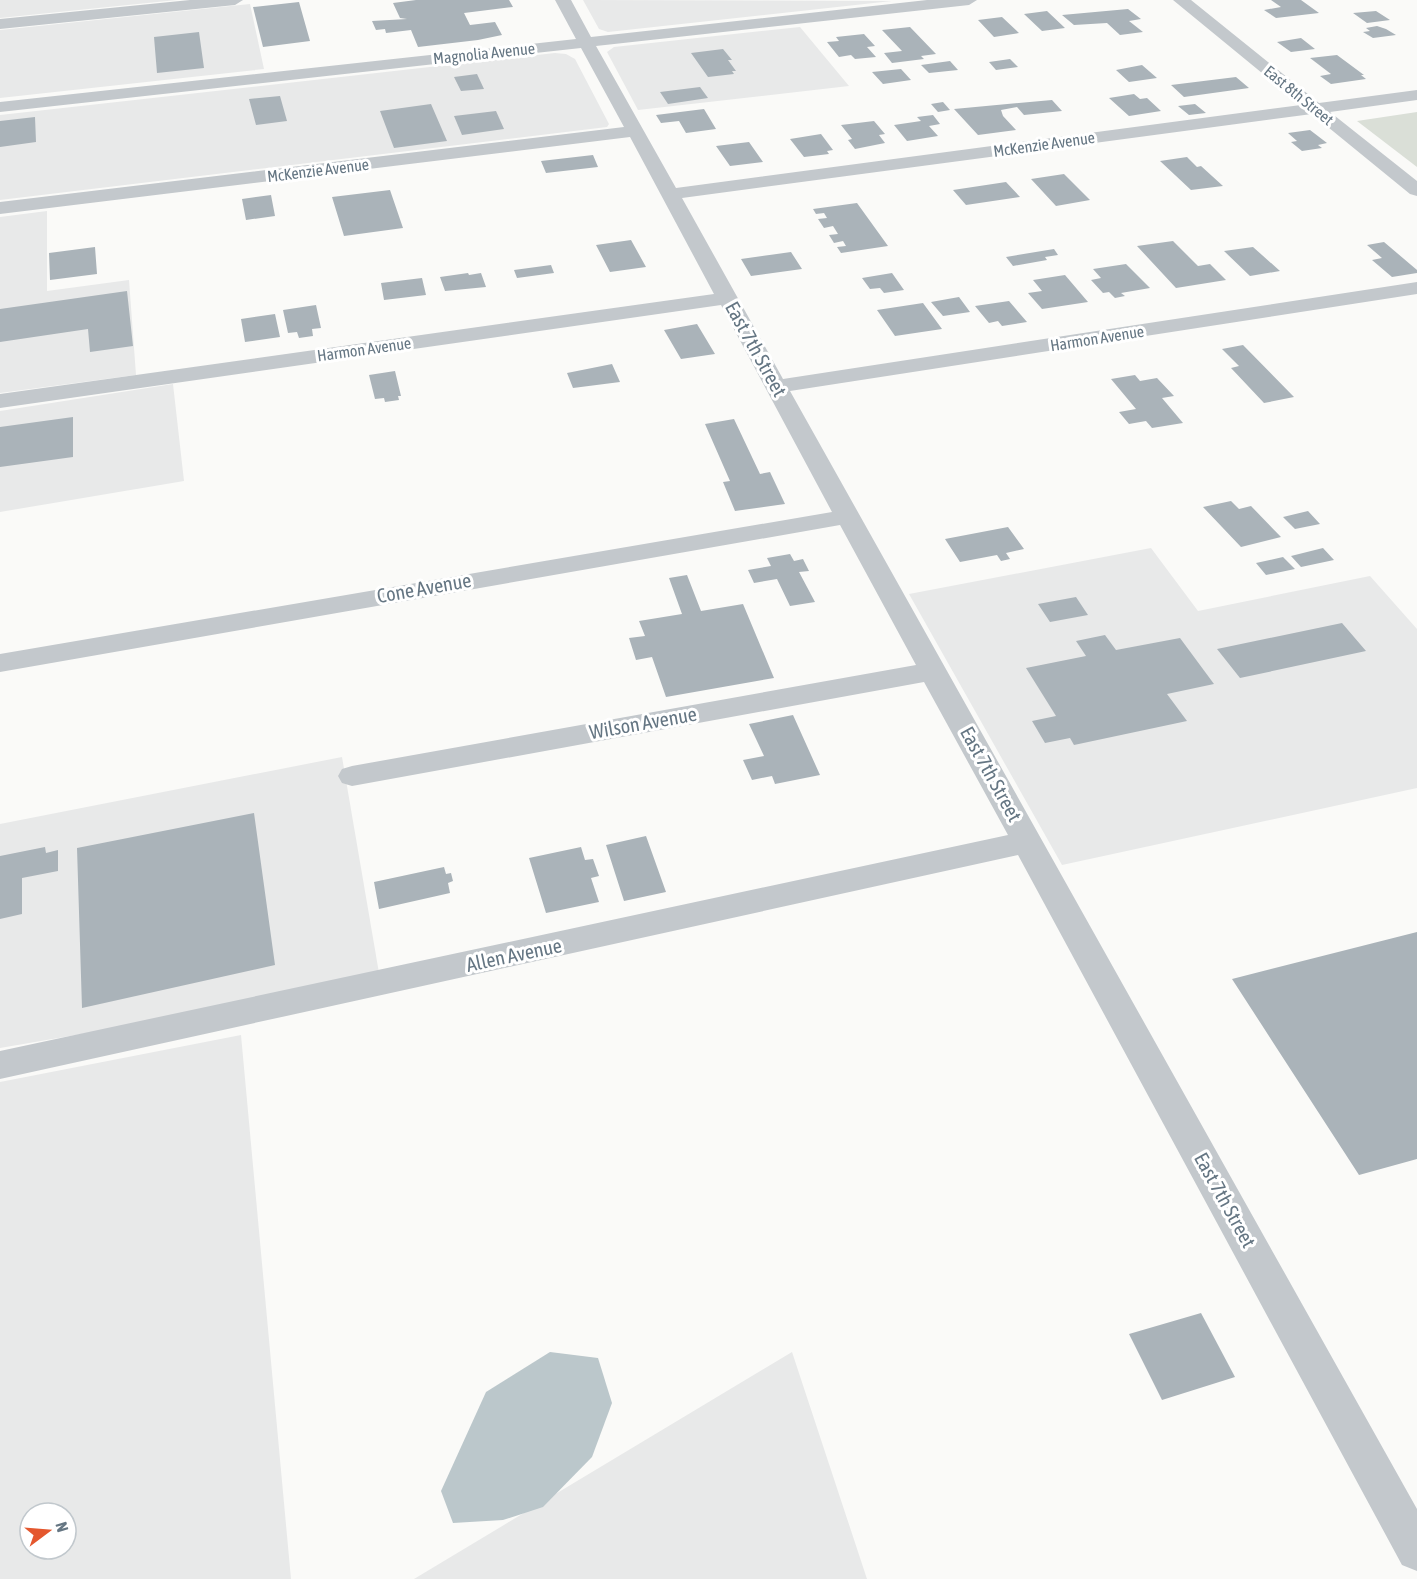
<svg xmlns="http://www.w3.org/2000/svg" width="1417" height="1579" viewBox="0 0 1417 1579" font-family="'Asap Condensed',sans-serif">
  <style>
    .built { fill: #e8e9e9; fill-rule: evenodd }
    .green { fill: #dadfd7 }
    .water { fill: #bbc7cb }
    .building { fill: #aab3b9 }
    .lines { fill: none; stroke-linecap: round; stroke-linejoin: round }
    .minor { fill: #c3c8cc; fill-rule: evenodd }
    .labels { text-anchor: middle; stroke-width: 6; stroke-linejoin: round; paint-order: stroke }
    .far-street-label { font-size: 16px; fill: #657683; stroke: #fff }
    .street-label { font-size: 20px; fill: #657683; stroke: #fff }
  </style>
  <rect width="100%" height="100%" fill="#fafaf8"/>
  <path class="built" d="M0 0H177L0 18Z
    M583 0 892 1 901 0 608 32 599 29Z
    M250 4 264 69 0 98V30Z
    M800 27 849 86 638 110 607 52 614 47Z
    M555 53 566 54 575 59 609 124 607 127 0 200V115Z
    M47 211V291L129 280 136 375 0 393V217Z
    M173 384 184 481 0 512V411Z
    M1151 548 1198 611 1370 576 1417 629V788L1062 865 909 594Z
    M342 757 379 973 105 1030 0 1048V824Z
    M241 1035 291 1579H0V1082ZM30 1513H66V1549H30Z
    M792 1352 867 1579H414Z"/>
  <path class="green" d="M1417 112V167L1357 121Z"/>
  <path class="water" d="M550 1352 598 1358 612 1403 592 1457 543 1507 503 1520 453 1523 441 1491 486 1392Z"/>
  <path class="building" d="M416 0H509L513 7 464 13 470 25 495 22 502 35 478 40 418 47 411 30 386 33 385 29 376 30 372 21 407 19 400 18 393 3Z
    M1271 0H1301L1319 13 1276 18 1264 10 1281 7Z
    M299 2 310 41 263 47 253 7Z
    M1128 9 1141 19 1129 21 1143 32 1120 35 1107 23 1074 25 1062 15Z
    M1047 11 1065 28 1042 31 1024 14Z
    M1376 11 1390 20 1367 23 1353 13Z
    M1002 17 1019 33 994 37 978 20Z
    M1377 26 1386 29 1396 35 1373 38 1363 32 1370 31 1366 28Z
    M910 27 936 54 921 56 924 59 892 63 884 53 902 51 882 30Z
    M199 32 204 68 157 73 154 37Z
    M864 34 875 46 867 47 876 57 855 59 851 55 839 57 827 42 839 41 836 37Z
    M1301 38 1315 49 1291 52 1277 42Z
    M723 49 732 60H728L736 71H732L734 74 708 77 691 53Z
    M1337 55 1364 75H1361L1366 79 1331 84 1320 76 1331 74 1310 58Z
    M1010 59 1018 67 996 70 989 62Z
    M950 61 958 70 929 73 921 65Z
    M1142 65 1157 78 1129 82 1116 70Z
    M901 69 911 80 883 84 872 72Z
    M477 74 484 89 461 91 454 77Z
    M1236 77 1249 88 1184 97 1171 85Z
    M700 87 708 98 668 104 660 92Z
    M1134 94 1140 99 1147 98 1161 111 1129 116 1109 98Z
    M280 96 287 121 256 125 249 99Z
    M1052 100 1062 111 1024 115 1017 107 1001 110 1003 116 1016 130 978 135 954 109Z
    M943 102 950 110 938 112 931 104Z
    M431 104 447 141 394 148 380 111Z
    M1195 104 1206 113 1189 115 1178 106Z
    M704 109 716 129 686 133 679 121 661 123 656 115Z
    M496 111 504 129 462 135 454 116Z
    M933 115 940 124 929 126 938 136 907 141 894 125 921 121 917 117Z
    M35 117 36 142 0 147V121Z
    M874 121 885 134 879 135 885 143 855 149 848 140 852 139 841 125Z
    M1310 130 1327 143 1318 145 1322 148 1302 151 1291 142 1297 141 1288 133Z
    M821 134 833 150 827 151 829 154 804 157 790 139Z
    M749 142 763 162 730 166 716 146Z
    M593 155 598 167 546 173 541 161Z
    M1187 157 1197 167 1201 166 1223 186 1191 190 1160 161Z
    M1064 174 1090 200 1056 206 1031 179Z
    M1006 182 1020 197 966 205 953 190Z
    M390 190 403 228 344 236 332 197Z
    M271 195 275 216 246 220 242 199Z
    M857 203 888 246 841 253 837 247 846 246 843 241 834 243 829 235 838 234 833 226 824 228 818 219 827 218 824 213 816 214 813 209Z
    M631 240 646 267 610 272 596 245Z
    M1173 241 1198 266 1210 264 1226 280 1176 288 1137 246Z
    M1384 242 1417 270V273L1392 277 1372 260 1382 258 1367 245Z
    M95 247 97 274 50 280 49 253Z
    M1253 247 1280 271 1250 276 1224 251Z
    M1054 249 1058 255 1045 257 1047 260 1013 266 1006 257Z
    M791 252 802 269 751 276 741 259Z
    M1126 264 1150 288 1121 293 1125 296 1115 298 1109 292 1103 293 1091 280 1101 278 1093 269Z
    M551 265 554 273 517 278 514 270Z
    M468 273 469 275 481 273 486 287 445 291 440 277Z
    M892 273 904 290 884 293 880 288 870 289 862 278Z
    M1065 275 1088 302 1042 309 1028 293 1042 291 1033 280Z
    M422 278 426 295 384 300 381 283Z
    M127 291 133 346 90 352 88 329 0 342V309Z
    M959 297 970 312 943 316 931 302Z
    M1009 301 1027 322 1002 326 998 321 989 323 975 306Z
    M923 303 942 329 895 336 877 310Z
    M316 305 321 328 312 329 313 336 299 338 297 332 288 333 283 310Z
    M275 314 280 337 245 342 241 319Z
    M697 324 715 354 681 359 664 330Z
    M1243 345 1294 397 1264 403 1231 368 1239 366 1222 349Z
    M612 364 620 382 573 388 567 373Z
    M395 371 401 396H398L399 400 385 402 384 398 375 399 369 375Z
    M1135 375 1140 381 1157 378 1174 396 1162 398 1183 423 1152 428 1146 421 1129 424 1119 412 1136 409 1111 379Z
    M73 417V457L0 467V427Z
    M734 419 760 474 770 472 785 504 735 511 723 482 730 481 705 424Z
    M1231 501 1239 509 1251 506 1281 537 1241 547 1203 507Z
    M1308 511 1320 524 1295 529 1283 517Z
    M1008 527 1024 549 1006 553 1010 559 1001 561 997 555 960 562 945 539Z
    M1323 548 1334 560 1301 567 1291 556Z
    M790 554 794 561 803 559 809 571 799 572 815 602 790 606 777 579 754 583 748 570 771 566 767 558Z
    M1283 557 1295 569 1266 575 1256 563Z
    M687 575 701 611 743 604 774 678 666 697 652 657 636 660 629 638 645 636 639 621 682 614 669 578Z
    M1076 597 1088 615 1050 622 1038 604Z
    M1342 623 1366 651 1240 678 1217 649Z
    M1105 635 1116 650 1180 638 1214 684 1167 694 1187 721 1074 745 1070 738 1045 743 1032 721 1056 716 1026 668 1086 656 1076 641Z
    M793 715 820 775 775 784 772 776 752 780 743 760 764 756 749 724Z
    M254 813 275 965 82 1008 77 848Z
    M646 836 666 892 624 901 606 845Z
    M45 847 46 853 58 850V871L22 878V914L0 919V856Z
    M581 847 585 860 593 859 599 876 591 878 599 902 546 913 529 858Z
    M444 867 446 874 451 873 453 881 448 883 450 893 379 909 374 882Z
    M1417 932V1159L1359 1175 1232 979Z
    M1201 1313 1235 1377 1162 1400 1129 1334Z"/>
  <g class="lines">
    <path class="minor" d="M190 0H243L235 5 0 29V19Z
      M555 0H571L591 37 927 0H977L969 5 596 46 676 188 1301 105 1173 0H1191L1319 103 1417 90V100L1330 112 1417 181V196L1410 194 1312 114 682 198 783 379 1417 282V294L790 391 1417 1509V1571L1402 1565 1018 855 0 1079V1051L1008 835 924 682 352 786 342 783 338 776 342 769 352 766 916 665 840 525 0 672V654L832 512 721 305 0 408V394L714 294 630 137 0 214V202L624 127 581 48 0 112V102L576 39Z"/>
  </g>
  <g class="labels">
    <g class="far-street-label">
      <text transform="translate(484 53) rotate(-6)" y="6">Magnolia Avenue</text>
      <text transform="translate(1299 95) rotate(39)" y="6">East 8th Street</text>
      <text transform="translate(1044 144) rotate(-8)" y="6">McKenzie Avenue</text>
      <text transform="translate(318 170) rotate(-7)" y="6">McKenzie Avenue</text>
      <text transform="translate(1097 338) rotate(-9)" y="6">Harmon Avenue</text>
      <text transform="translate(364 349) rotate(-8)" y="6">Harmon Avenue</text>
    </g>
    <g class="street-label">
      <text transform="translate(756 349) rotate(61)" y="7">East 7th Street</text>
      <text transform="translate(424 588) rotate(-10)" y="7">Cone Avenue</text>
      <text transform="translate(643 723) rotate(-10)" y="7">Wilson Avenue</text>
      <text transform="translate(991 774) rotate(61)" y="7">East 7th Street</text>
      <text transform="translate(514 955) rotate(-12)" y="7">Allen Avenue</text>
      <text transform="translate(1225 1200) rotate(61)" y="7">East 7th Street</text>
    </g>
  </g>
  <g transform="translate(48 1531) rotate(74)"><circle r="28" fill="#ffffff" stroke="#c1c8cd" stroke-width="1.5"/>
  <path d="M0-4.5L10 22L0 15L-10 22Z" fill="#e4572e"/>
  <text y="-9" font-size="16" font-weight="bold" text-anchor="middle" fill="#657683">N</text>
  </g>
</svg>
